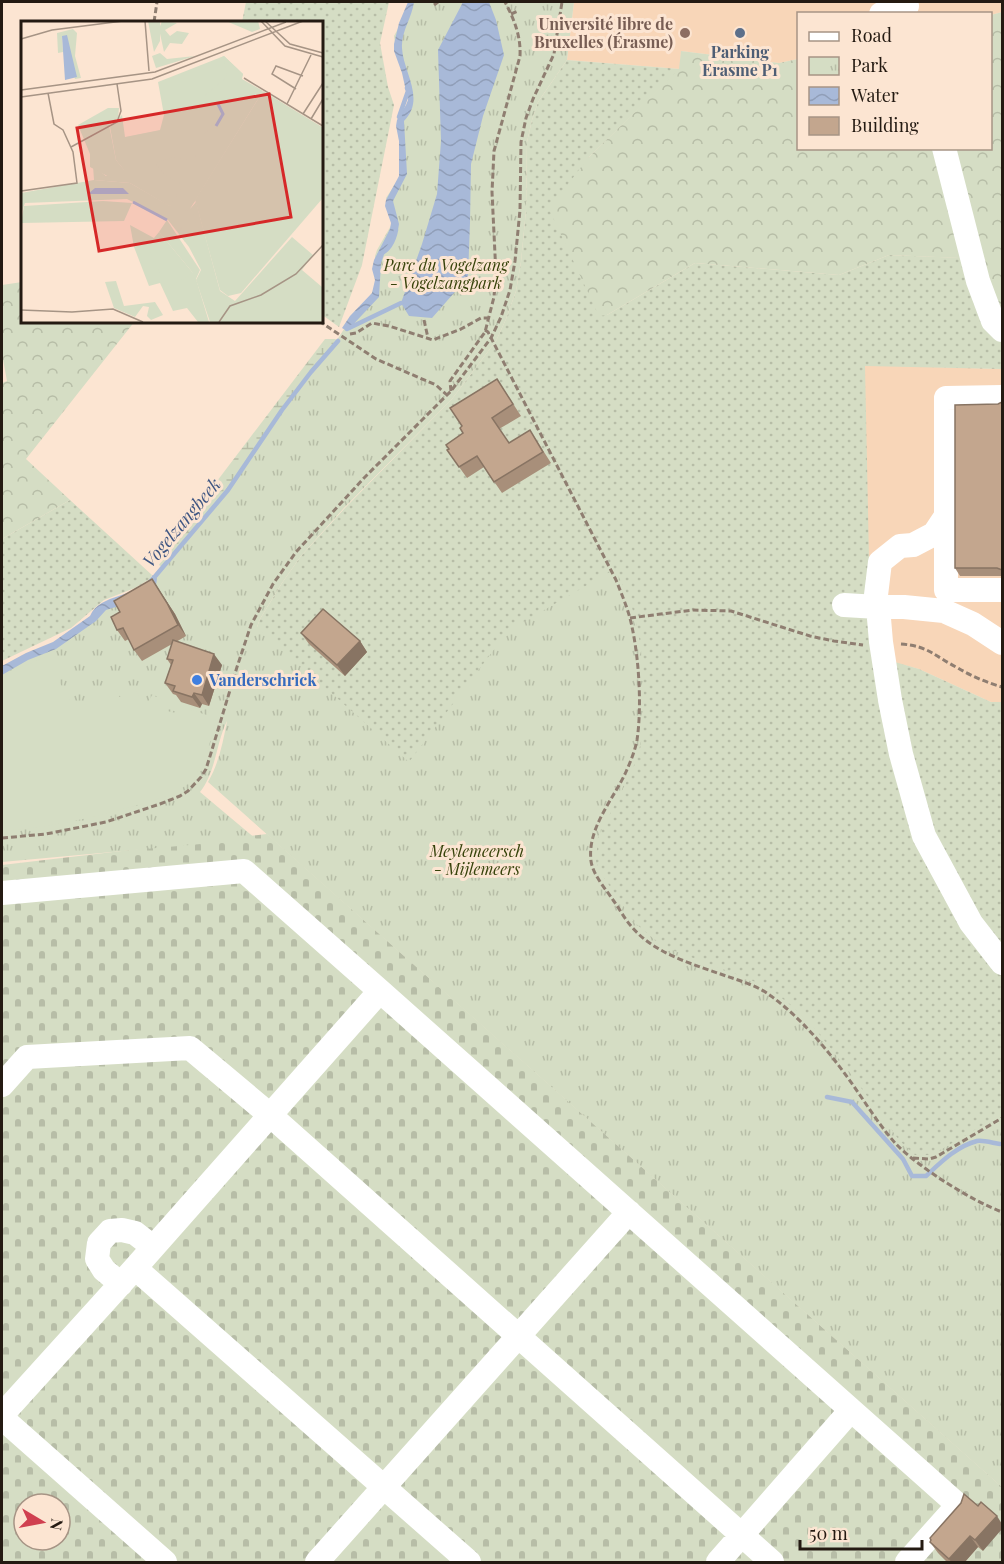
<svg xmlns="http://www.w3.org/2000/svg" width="1004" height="1564" viewBox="0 0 1004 1564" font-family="'Playfair Display',serif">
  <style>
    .built { fill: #f8d6b8 }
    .grass { fill: url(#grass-dots) }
    .forest { fill: url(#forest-crowns) }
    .wetland { fill: url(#wetland-marsh) }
    .cemetery { fill: url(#cemetery-stones); fill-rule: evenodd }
    .park { fill: url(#park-tufts) }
    .garden { fill: #d5ddc4 }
    .water { fill: url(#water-waves) }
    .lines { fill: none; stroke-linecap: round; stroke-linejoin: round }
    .stream { stroke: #a8b9d8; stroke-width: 4.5 }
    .path { stroke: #8f7e71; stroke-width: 3; stroke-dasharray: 6 3; stroke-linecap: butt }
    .minor { stroke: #fff; stroke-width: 24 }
    .wall { fill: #a88f7a }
    .shaded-wall { fill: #887463 }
    .building { fill: #c3a68e; stroke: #887463; stroke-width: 1.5 }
    .education-dot { fill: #8d6e63; stroke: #fce5d2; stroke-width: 2 }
    .service-dot { fill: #5c6f8a; stroke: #fce5d2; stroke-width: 2 }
    .shop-dot { fill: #3f7fe0; stroke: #fce5d2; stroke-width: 2 }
    .labels { text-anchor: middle; stroke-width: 6; stroke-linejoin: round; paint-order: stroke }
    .education-label { font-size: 16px; font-weight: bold; fill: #785e54; stroke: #fce5d2; text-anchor: end }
    .service-label { font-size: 16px; font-weight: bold; fill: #4e5e75; stroke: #fce5d2 }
    .park-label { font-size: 16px; font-style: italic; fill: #37430b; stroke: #fce5d2 }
    .shop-label { font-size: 16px; font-weight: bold; fill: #366cbe; stroke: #fce5d2; text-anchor: start }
    .water-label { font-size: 18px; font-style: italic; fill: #405783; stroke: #fce5d2 }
    .inset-river { fill: none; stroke: #a8b9d8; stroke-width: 3 }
    .inset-road { fill: none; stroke: #a69485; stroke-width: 1.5 }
    .view { fill: #d62828; fill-opacity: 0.15; stroke: #d62828; stroke-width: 3 }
    .inset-edge { fill: none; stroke: #241a12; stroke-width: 3 }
  </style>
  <defs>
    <pattern id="grass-dots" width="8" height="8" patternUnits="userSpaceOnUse" patternTransform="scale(1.5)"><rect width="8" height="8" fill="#d5ddc4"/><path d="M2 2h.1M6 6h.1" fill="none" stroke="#b7bda7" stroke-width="1.8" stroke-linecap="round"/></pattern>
    <pattern id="forest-crowns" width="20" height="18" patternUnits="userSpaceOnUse" patternTransform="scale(1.5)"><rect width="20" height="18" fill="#d5ddc4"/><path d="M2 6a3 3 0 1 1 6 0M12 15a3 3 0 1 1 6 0" fill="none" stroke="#b7bda7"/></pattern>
    <pattern id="wetland-marsh" width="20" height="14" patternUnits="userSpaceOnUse" patternTransform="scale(1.5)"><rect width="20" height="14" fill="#d5ddc4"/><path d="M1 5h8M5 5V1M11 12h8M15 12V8" fill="none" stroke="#b7bda7"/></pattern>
    <pattern id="cemetery-stones" width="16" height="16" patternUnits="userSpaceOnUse" patternTransform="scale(1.5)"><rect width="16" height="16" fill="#d5ddc4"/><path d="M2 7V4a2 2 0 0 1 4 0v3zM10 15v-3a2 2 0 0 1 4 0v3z" fill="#b7bda7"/></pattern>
    <pattern id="park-tufts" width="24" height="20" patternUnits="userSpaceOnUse" patternTransform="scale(1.5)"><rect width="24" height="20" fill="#d5ddc4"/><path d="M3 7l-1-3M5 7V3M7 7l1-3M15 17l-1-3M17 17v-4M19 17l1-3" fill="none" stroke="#b7bda7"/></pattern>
    <pattern id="water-waves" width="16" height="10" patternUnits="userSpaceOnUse" patternTransform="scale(1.5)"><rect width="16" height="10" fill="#a8b9d8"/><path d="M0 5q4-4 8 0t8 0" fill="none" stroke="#909eb8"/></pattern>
  </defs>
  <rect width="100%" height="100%" fill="#fce5d2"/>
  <path class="built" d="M574 2H1002V12L991 15 990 14H798V59L779 63 681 51 680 69 567 60Z
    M865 365 1002 369V702H991L919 669 871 656 865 472Z"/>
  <path class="grass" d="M246 2H389L380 43 388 87 394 105 362 265 339 327 321 314V22H242Z
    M567 60 680 69 588 158 607 315 695 263 839 275 889 255 964 258 1002 339V369L865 366 871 655 919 669 991 702H1002V1487L249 818V649L260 619 282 583 301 556 344 509 452 399 496 341 506 319 516 291 521 262 526 210 527 142 532 120 538 102Z
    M70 500 152 575 150 579 135 588 104 600 71 628 2 661V539Z"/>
  <path class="forest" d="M1002 12V315L988 277 983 259 889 255 839 275 695 263 607 315 599 316 549 209 588 158 679 69 681 51 779 63 798 59V148H990L991 15Z
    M22 282V321H135L26 459 70 500 2 539V383L7 381 2 354V285Z"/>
  <path class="wetland" d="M325 339H335L341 342 168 571 159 565 195 510Z"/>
  <path class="cemetery" d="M267 834 1002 1487V1562H2V865ZM24 1504H60V1540H24Z"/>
  <path class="park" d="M410 2H574L567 60 538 102 532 120 527 142 526 210 521 262 516 291 506 319 496 341 452 399 344 508 301 556 282 583 260 619 257 627 409 762 508 631 615 569 630 600 637 626 641 650 644 701 643 723 641 742 637 758 630 775 598 837 596 861 600 872 635 923 654 939 672 950 749 979 772 990 794 1008 812 1025 851 1074 899 1140 915 1155H929L935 1153 1002 1114V1487L208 782C219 763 223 742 227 721 216 743 216 772 200 792L256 839 2 862V669L57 644 101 607 150 587 163 567 243 468 306 374 328 354 344 329 372 293 375 285V256L377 250 393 222 386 198 401 175 398 123 410 104 403 68 397 56 394 36 409 8Z"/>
  <path class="garden" d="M46 657 67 696 70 700H75L79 706 115 688 119 697 135 689 143 703 149 701 152 695 164 700V705L167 711 176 713 181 707 207 715 210 708 218 709C212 733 208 763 190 781 178 795 158 798 141 804 93 818 52 827 2 831V675Z"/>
  <path class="water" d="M408 2H414C412 18 401 31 402 48 403 72 426 99 404 121L407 174 393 201 399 224 398 230 386 249 381 263 379 297 347 331 342 328 350 316 372 293 375 280 372 269 374 260 390 229 391 223 385 206 386 200 399 176V141L396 126 397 120 406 105 408 100 402 73 394 51V44L399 23Z
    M463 2H489L496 20 504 55 483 116 471 164 470 223 468 277 432 318 409 316 401 303 422 244 437 194 441 141 438 50Z
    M153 575 157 579 156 585 147 594 132 602 106 610 96 621 56 649 28 660 2 675V666L26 653 53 642 90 616C101 592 135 600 153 575Z"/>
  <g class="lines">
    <path class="stream" d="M399 117 408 91 407 88
      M380 254C389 250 394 240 396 230
      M347 329 401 303
      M152 580 228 490 282 410 311 372 338 341
      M827 1097 852 1102 903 1159 912 1176H926C940 1163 957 1146 977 1141 983 1140 993 1143 1000 1144"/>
    <path class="path" d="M434 5 438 2
      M511 14 518 11
      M154 22 157 2
      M424 320 428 338
      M319 321 376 359 436 385 447 395
      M485 330 488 332 616 580C622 595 629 611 632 627 639 659 642 707 637 740 635 751 630 763 625 774 612 801 587 829 591 861 593 875 605 888 613 900 619 908 624 918 631 926 654 954 693 964 726 976 741 981 758 986 771 996 801 1018 826 1048 848 1078 864 1100 878 1124 896 1144 918 1167 972 1201 1002 1212
      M350 334 356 333 372 323 389 326 433 340 461 329 481 318H489
      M451 391 450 381 485 332 494 297 496 275 492 192 494 151 520 56C521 36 514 19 505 2
      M630 618 693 610 731 611 810 636 834 641 863 645
      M901 644C929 646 934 656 958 668 971 676 988 683 1002 687
      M2 838 46 834 106 822 160 804 180 796 188 791 201 777 206 769 211 753 237 667 251 625 273 584 296 552 364 478 451 391 491 338 501 317 510 290 515 261 520 210 521 142 526 118 533 99 554 54 562 2
      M913 1158 929 1159 936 1157 1002 1118"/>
    <path class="minor" d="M881 14 907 6
      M944 148 978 281 993 321 1002 330
      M1002 397 946 398V590H1002
      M844 605 878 607
      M878 607 876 595 880 562 900 546 913 545 934 534 946 516
      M1002 643 973 624 944 611 904 607H878L881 642 890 700 901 754 924 836 971 923 1002 963
      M2 893 244 871 380 991 135 1268 2 1415
      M380 991 958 1505 907 1562
      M2 1085 27 1057 190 1048 270 1115 772 1562
      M135 1268 469 1562
      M121 1284 104 1270 97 1259 99 1243 110 1231 122 1230 135 1233 153 1247
      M2 1418 165 1562
      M317 1562 629 1212
      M718 1562 851 1410"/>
  </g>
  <path class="wall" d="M497 379 521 416 499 429 509 443 530 430 551 463 502 493 484 467 467 478 447 450 463 433 462 426Z
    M1002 402V576H960L955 568 998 404Z
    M152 579 175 614 186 636 176 642 222 665 209 706 202 704 200 708 181 702 176 695 173 694 165 683 171 665 167 659 172 644 142 661 134 650 129 639 125 641 117 630 120 612Z
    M301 633 360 641 367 652 345 676 309 644Z
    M961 1503 983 1551 978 1547 964 1563H948L938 1553 930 1542 931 1540 930 1538Z"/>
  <path class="shaded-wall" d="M152 579 175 614 186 636 178 625Z
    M360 641 367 652 345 676 337 665Z
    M214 654 222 665 209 706 202 695Z
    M194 693 202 704 200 708 192 697Z
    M997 1516 1002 1524V1529L983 1551 975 1540Z
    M970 1536 978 1547 964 1563H952L949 1559Z"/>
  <path class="building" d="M497 379 513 404 492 418 509 443 530 430 543 452 494 482 477 456 459 467 447 450 449 449 446 445 463 433 460 428 462 426 450 408Z
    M1002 402V570L997 568H955V405L998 404Z
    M152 579 167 603 178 625 134 650 123 628 117 630 111 617 120 612 114 601Z
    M323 609 360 641 337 665 301 633Z
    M173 640 214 654 202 695 194 693 192 697 173 691 175 686 165 683 173 660 167 659Z
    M964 1494 978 1506 981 1502 997 1516 975 1540 970 1536 949 1559 930 1542 931 1540 930 1538 961 1503Z"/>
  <circle class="education-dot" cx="685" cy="33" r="6"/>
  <circle class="service-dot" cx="740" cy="33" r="6"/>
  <circle class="shop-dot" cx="197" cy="680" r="6"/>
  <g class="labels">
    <g class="education-label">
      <text x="673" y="30">Université libre de<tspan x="673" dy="18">Bruxelles (Érasme)</tspan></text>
    </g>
    <g class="service-label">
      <text x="740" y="58">Parking<tspan x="740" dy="18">Erasme P1</tspan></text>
    </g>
    <g class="park-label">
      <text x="446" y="271">Parc du Vogelzang<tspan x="446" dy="18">- Vogelzangpark</tspan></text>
      <text x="477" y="857">Meylemeersch<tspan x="477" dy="18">- Mijlemeers</tspan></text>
    </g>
    <g class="shop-label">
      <text x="209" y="686">Vanderschrick</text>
    </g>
    <g class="water-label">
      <text transform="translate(182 523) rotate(-50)" y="6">Vogelzangbeek</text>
    </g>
  </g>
  <g transform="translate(21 21)">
    <rect width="302" height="302" fill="#fce5d2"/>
    <path d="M127 0H139V20L133 31ZM141 0 156 2 144 9 149 15 156 10 168 12 161 23 149 22 143 31 138 8ZM205 0H237L239 8 231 11ZM139 32 146 38 174 35 135 47 131 35ZM203 35 222 53 173 182 148 185 109 162 73 159 72 145 85 155 103 149 95 139 89 106 101 94 104 116 139 109 143 94 137 61ZM82 180 111 182 103 200 0 202 3 185ZM146 199 179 249 175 258 188 301H177L166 287 152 290 139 262 128 265 113 226 125 221 172 252 138 211ZM95 260 103 285 134 281 142 294 130 299 126 295 128 286 122 285 114 296 93 287 84 261Z" fill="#d5ddc4"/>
    <path d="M52 8 56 12 54 35 60 57 54 58 41 15 42 31 37 32 36 12ZM87 87H98L97 97 88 104 95 139 104 150 92 158 69 146V133L57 104ZM109 204 133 217 138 211 172 252 146 268 125 221 113 226Z" fill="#d5ddc4"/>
    <path d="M242 70 301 106V178L220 272 207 275 199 269 174 179Z" fill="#d5ddc4"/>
    <path d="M203 35 222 53 221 58 242 70 169 188 175 181 199 270 214 280 271 216 292 234 281 249 301 266V301H189L175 259 180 249 168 226 147 199 106 178 4 182 0 193V172L73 159 109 162 149 185 162 164 144 154 134 142 153 136 171 139 178 131 183 114 200 93 182 76 206 56 203 40 199 37Z" fill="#d5ddc4"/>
    <path d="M160 188 171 191 181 217 164 221 157 210 163 205ZM254 236 273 252 262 261 244 247Z" fill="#d5ddc4"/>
    <path d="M46 14 56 56 44 59 41 15ZM74 167H102L108 173H67Z" fill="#a8b9d8"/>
    <path class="inset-river" d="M195 105 202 93 197 83M112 181 146 199"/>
    <path class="inset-road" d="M124 0 128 50M240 0 264 25 302 36M244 0 269 23 302 32M0 18 31 9 102 0M223 57 302 105M275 68 251 53 255 45 282 55M0 69 134 51 265 1M0 76 131 58 282 0M266 83 290 34M282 93 302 62M290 98 302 78M50 126 96 101 100 90 96 63M0 170 56 162 52 131 42 109 33 103 27 72M0 289 51 291 92 288 122 301M198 301 209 285 240 274 275 253 302 224"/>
    <path class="view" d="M248 73 270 196 78 230 56 107Z"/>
    <rect width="302" height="302" class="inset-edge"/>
  </g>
  <rect width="1004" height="1564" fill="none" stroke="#241a12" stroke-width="6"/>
  <rect x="797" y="12" width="195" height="138" fill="#fce5d2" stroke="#a69485" stroke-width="1.5"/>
  <rect x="809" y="32" width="30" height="9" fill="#ffffff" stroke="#a69485" stroke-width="1.5"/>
  <text x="851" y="42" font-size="18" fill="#241a12">Road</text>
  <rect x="809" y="57" width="30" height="18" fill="url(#park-tufts)" stroke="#a69485" stroke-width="1.5"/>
  <text x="851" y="72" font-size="18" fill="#241a12">Park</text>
  <rect x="809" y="87" width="30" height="18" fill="url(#water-waves)" stroke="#a69485" stroke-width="1.5"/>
  <text x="851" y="102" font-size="18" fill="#241a12">Water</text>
  <rect x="809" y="117" width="30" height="18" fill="#c3a68e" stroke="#a69485" stroke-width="1.5"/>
  <text x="851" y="132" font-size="18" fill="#241a12">Building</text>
  <g transform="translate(42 1522) rotate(100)"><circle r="28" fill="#fce5d2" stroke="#a69485" stroke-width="1.5"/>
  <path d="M0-4.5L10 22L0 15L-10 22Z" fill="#d04050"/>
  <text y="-9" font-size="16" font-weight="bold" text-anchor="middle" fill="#241a12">N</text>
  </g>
  <path d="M800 1540v9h122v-9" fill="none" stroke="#241a12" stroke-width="3"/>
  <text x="809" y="1540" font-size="18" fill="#241a12" stroke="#fce5d2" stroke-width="4.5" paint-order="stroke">50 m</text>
</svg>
